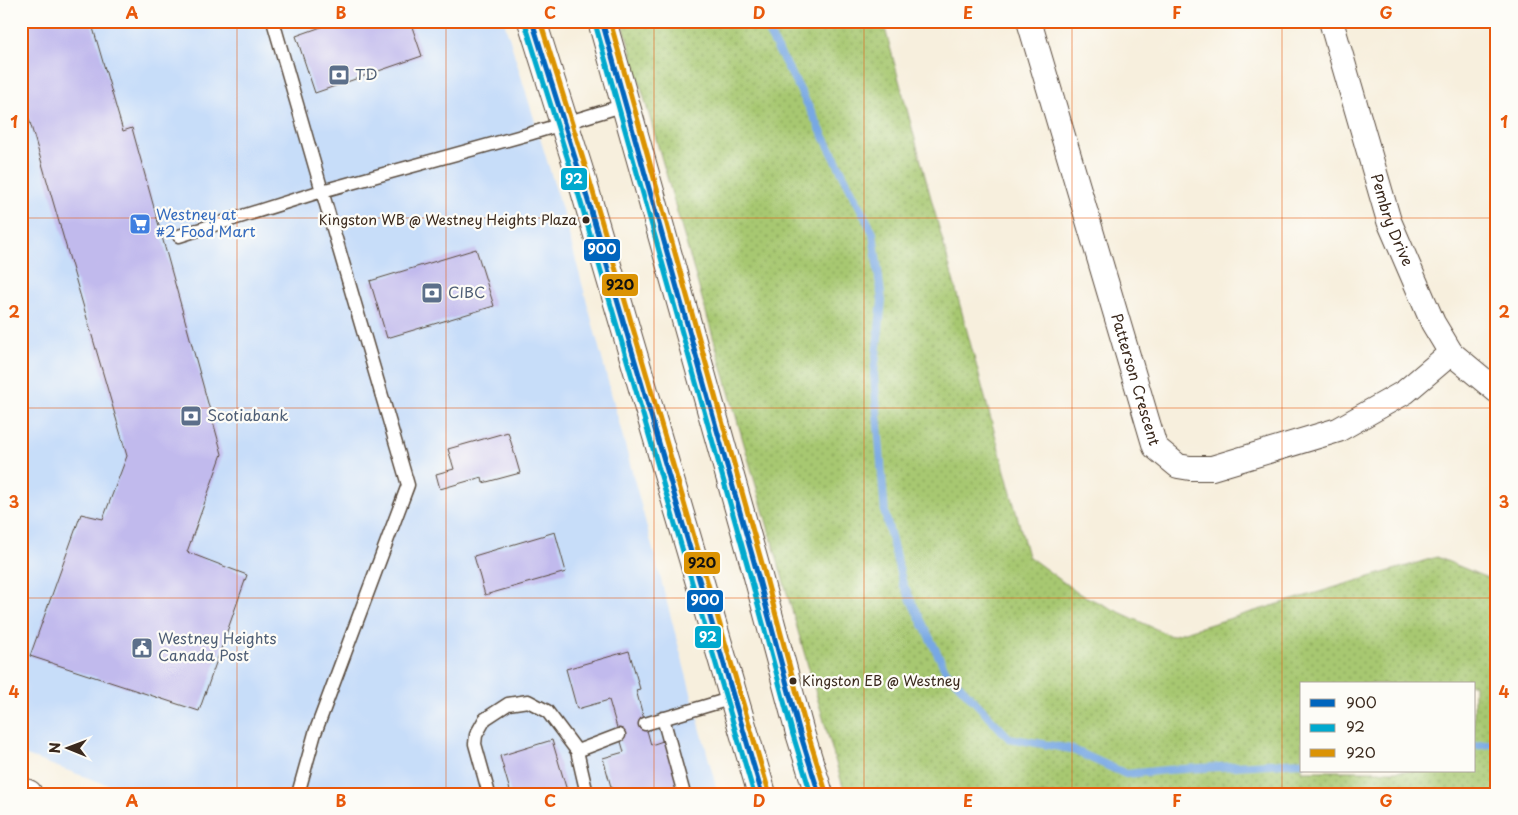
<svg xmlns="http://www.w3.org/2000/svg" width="1518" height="815" viewBox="0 0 1518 815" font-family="'Playpen Sans',sans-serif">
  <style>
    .built { fill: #c7ddf9 }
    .park { fill: url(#park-dots); stroke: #717948; fill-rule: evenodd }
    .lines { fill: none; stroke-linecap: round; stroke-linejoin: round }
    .stream { stroke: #78a8e3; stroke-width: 8 }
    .building { fill: #c1baed }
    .service-casing { stroke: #57483b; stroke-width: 15 }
    .minor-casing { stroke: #57483b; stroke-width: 26 }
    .secondary-casing { stroke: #57483b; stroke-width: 30 }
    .primary-casing { stroke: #57483b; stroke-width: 30 }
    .service { stroke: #fff; stroke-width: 12 }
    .minor { stroke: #fff; stroke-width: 24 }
    .secondary { stroke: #fff; stroke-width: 28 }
    .primary { stroke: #fff; stroke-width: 28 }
    .bus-1-casing { stroke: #fdfcf7; stroke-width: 9 }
    .bus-2-casing { stroke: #fdfcf7; stroke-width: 9 }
    .bus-3-casing { stroke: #fdfcf7; stroke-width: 9 }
    .bus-1 { stroke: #0065bd; stroke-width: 5 }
    .bus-2 { stroke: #00a9ce; stroke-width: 5 }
    .bus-3 { stroke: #db9304; stroke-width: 5 }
    .grid { fill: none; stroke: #e8590c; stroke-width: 1; stroke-opacity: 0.55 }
    .bus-dot { fill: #3b2a1e; stroke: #fdfcf7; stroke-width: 2 }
    .labels { text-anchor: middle; stroke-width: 4.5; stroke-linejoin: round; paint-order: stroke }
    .bus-label { font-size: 14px; fill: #3b2a1e; stroke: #fdfcf7; text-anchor: end }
    .service-label { font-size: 15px; fill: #4e5e75; stroke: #fdfcf7; text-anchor: start }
    .shop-label { font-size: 15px; fill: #366cbe; stroke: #fdfcf7; text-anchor: start }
    .street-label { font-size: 15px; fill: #3b2a1e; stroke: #fdfcf7 }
    .line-badge { stroke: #fdfcf7; stroke-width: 2 }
    .badge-label { font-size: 14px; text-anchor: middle; font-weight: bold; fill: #fff }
    .pale-badge-label { font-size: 14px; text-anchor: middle; font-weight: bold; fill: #111 }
    .neatline { fill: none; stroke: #e8590c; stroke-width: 2 }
    .grid-label { font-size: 16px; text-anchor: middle; font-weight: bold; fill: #e8590c }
  </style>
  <defs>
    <pattern id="park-dots" width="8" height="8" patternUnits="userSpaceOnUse" patternTransform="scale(1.25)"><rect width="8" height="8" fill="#a7c871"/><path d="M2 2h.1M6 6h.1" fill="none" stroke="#89a35c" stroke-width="1.8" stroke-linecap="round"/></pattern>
  </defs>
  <rect width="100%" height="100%" fill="#fdfcf7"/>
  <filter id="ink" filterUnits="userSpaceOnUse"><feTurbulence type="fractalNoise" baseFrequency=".02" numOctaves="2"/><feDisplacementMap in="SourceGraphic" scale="10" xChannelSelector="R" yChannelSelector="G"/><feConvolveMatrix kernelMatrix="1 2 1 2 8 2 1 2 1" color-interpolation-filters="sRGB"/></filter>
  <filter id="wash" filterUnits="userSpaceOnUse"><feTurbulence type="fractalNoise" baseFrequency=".0096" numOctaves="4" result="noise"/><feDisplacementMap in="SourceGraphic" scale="20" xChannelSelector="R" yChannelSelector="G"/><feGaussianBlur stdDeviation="1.12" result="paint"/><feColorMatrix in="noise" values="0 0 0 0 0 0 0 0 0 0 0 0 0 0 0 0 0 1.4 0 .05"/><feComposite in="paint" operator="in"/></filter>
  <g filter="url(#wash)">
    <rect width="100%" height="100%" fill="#f7efdd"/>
    <path class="built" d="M21 21H504L564 216 718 794H134L21 754Z"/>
    <path class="park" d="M622 21H883L1028 556 1078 593 1171 636 1437 557 1497 582V794H845ZM1302 684H1474V771H1302Z"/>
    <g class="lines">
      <path class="stream" d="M762 21 797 84 873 233 882 301 874 374 885 514 903 584 946 671 1009 738 1071 749 1126 774 1167 770 1302 762
        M1474 746 1497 743"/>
    </g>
    <g id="blocks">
      <path class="building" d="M21 21H91L123 131 132 128 222 454 187 552 247 575 199 711 30 656 81 514 103 519 127 456 27 112 21 113Z
        M338 21H410L422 56 315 93 296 36Z
        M476 249 494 306 387 338 370 281Z
        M508 432 520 473 483 483 482 477 440 489 436 474 454 469 448 449Z
        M555 532 566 572 485 595 474 556Z
        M629 651 640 689 636 690 651 745 666 740 681 794H613L603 758 624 752 609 700 577 709 566 669Z
        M552 740 568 794H511L500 756Z"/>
    </g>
  </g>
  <g filter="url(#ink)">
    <use href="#blocks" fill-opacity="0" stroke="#57483b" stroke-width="1"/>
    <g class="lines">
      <g class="service-casing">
        <path id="service" d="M179 236 322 191 273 21
          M663 718 684 794
          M645 724 733 698
          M298 794 315 733 408 485 322 191 529 134 625 105
          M489 794 475 744 476 735 485 719 508 704 528 701 547 711 577 751
          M587 794 577 751 619 735"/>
      </g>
      <g class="minor-casing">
        <g id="minor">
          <path id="s1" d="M1029 21 1155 447 1178 466 1190 468H1212L1338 430 1405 392 1451 353"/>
          <path id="s2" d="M1331 21 1389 221 1433 323 1451 353 1497 391"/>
        </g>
      </g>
      <g class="secondary-casing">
        <path id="secondary" d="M21 791 28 794"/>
      </g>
      <g class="primary-casing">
        <path id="primary" d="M532 21 581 177 762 794
          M602 21 756 569 800 733 819 794"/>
      </g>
      <use href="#service" class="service"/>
      <use href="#minor" class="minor"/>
      <use href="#secondary" class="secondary"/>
      <use href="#primary" class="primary"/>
      <g class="bus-1-casing">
        <path id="bus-1" d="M532 21 581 177 762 794
          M602 21 756 569 800 733 819 794"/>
      </g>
      <g class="bus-2-casing">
        <path id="bus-2" d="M525 23 574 179 754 794
          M595 23 749 571 793 735 811 794"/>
      </g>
      <g class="bus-3-casing">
        <path id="bus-3" d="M540 21 588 175 769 792
          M610 21 763 567 807 731 826 792"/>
      </g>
      <use href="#bus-1" class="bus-1"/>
      <use href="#bus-2" class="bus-2"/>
      <use href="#bus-3" class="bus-3"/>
    </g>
  </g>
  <path class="grid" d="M237 21V794M446 21V794M654 21V794M864 21V794M1072 21V794M1282 21V794M21 218H1497M21 408H1497M21 598H1497"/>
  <defs>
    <g id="bank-square" transform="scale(1.125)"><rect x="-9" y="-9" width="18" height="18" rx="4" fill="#5c6f8a" stroke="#fdfcf7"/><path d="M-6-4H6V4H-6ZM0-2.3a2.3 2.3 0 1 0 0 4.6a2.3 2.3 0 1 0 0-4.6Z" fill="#fff"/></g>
    <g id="supermarket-square" transform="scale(1.125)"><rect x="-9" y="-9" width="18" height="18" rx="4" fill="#3f7fe0" stroke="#fdfcf7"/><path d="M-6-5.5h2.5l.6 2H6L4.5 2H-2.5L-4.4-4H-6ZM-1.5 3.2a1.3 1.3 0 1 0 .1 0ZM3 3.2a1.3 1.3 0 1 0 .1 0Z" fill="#fff"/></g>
    <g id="civic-square" transform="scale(1.125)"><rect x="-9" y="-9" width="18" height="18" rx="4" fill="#5c6f8a" stroke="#fdfcf7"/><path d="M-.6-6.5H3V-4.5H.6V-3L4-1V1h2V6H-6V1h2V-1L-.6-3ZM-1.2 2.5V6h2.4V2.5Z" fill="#fff"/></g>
  </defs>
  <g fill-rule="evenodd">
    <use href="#bank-square" x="339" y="75"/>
    <use href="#supermarket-square" x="140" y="224"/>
    <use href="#bank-square" x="432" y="293"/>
    <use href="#bank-square" x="191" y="416"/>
    <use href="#civic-square" x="142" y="648"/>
  </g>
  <g class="bus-dot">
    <circle cx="586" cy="220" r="4.5"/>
    <circle cx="793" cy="681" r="4.5"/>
  </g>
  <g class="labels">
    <g class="bus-label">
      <text x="577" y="225">Kingston WB @ Westney Heights Plaza</text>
      <text x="802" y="686" text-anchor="start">Kingston EB @ Westney</text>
    </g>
    <g class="service-label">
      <text x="355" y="80">TD</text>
      <text x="448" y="298">CIBC</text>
      <text x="207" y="421">Scotiabank</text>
      <text x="158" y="644">Westney Heights<tspan x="158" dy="17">Canada Post</tspan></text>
    </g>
    <g class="shop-label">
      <text x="156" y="220">Westney at<tspan x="156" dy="17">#2 Food Mart</tspan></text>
    </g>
    <g class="street-label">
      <text dy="5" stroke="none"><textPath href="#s2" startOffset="208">Pembry Drive</textPath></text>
      <text dy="5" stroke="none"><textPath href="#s1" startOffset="374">Patterson Crescent</textPath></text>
    </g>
  </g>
  <g class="line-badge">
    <rect x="560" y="167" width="28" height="24" rx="5" fill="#00a9ce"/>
    <rect x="583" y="238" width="38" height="24" rx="5" fill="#0065bd"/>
    <rect x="601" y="273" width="38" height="24" rx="5" fill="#db9304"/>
    <rect x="683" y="551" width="38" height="24" rx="5" fill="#db9304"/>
    <rect x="686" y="589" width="38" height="24" rx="5" fill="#0065bd"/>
    <rect x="694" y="625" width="28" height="24" rx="5" fill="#00a9ce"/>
  </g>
  <g class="badge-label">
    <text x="574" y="184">92</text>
    <text x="602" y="254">900</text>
    <text x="705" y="605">900</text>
    <text x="708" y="642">92</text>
  </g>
  <g class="pale-badge-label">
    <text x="620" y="290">920</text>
    <text x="702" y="568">920</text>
  </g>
  <rect width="1518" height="815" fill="none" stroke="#fdfcf7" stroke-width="55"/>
  <rect x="1300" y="682" width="175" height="90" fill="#fdfcf7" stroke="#afa8a0"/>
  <rect x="1310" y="699" width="25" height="8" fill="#0065bd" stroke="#afa8a0"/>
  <text x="1346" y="708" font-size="15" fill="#3b2a1e">900</text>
  <rect x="1310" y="724" width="25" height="8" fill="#00a9ce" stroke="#afa8a0"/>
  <text x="1346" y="732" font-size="15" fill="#3b2a1e">92</text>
  <rect x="1310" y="749" width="25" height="8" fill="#db9304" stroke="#afa8a0"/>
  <text x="1346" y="758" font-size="15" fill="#3b2a1e">920</text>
  <g transform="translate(68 748) rotate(271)" stroke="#fdfcf7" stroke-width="4" paint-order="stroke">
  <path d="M0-4L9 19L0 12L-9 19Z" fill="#3b2a1e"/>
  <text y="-8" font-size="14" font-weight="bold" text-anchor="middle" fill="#3b2a1e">N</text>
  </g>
  <rect x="28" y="28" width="1462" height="760" class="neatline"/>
  <g class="grid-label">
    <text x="132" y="19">A</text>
    <text x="341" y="19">B</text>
    <text x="550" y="19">C</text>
    <text x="759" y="19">D</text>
    <text x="968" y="19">E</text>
    <text x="1177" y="19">F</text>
    <text x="1386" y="19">G</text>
    <text x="14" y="128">1</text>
    <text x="1504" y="128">1</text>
    <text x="14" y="318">2</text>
    <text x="1504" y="318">2</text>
    <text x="14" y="508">3</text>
    <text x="1504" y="508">3</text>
    <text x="14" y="698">4</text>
    <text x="1504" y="698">4</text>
    <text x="132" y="807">A</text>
    <text x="341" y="807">B</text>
    <text x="550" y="807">C</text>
    <text x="759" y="807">D</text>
    <text x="968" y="807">E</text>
    <text x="1177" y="807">F</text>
    <text x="1386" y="807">G</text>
  </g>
</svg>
